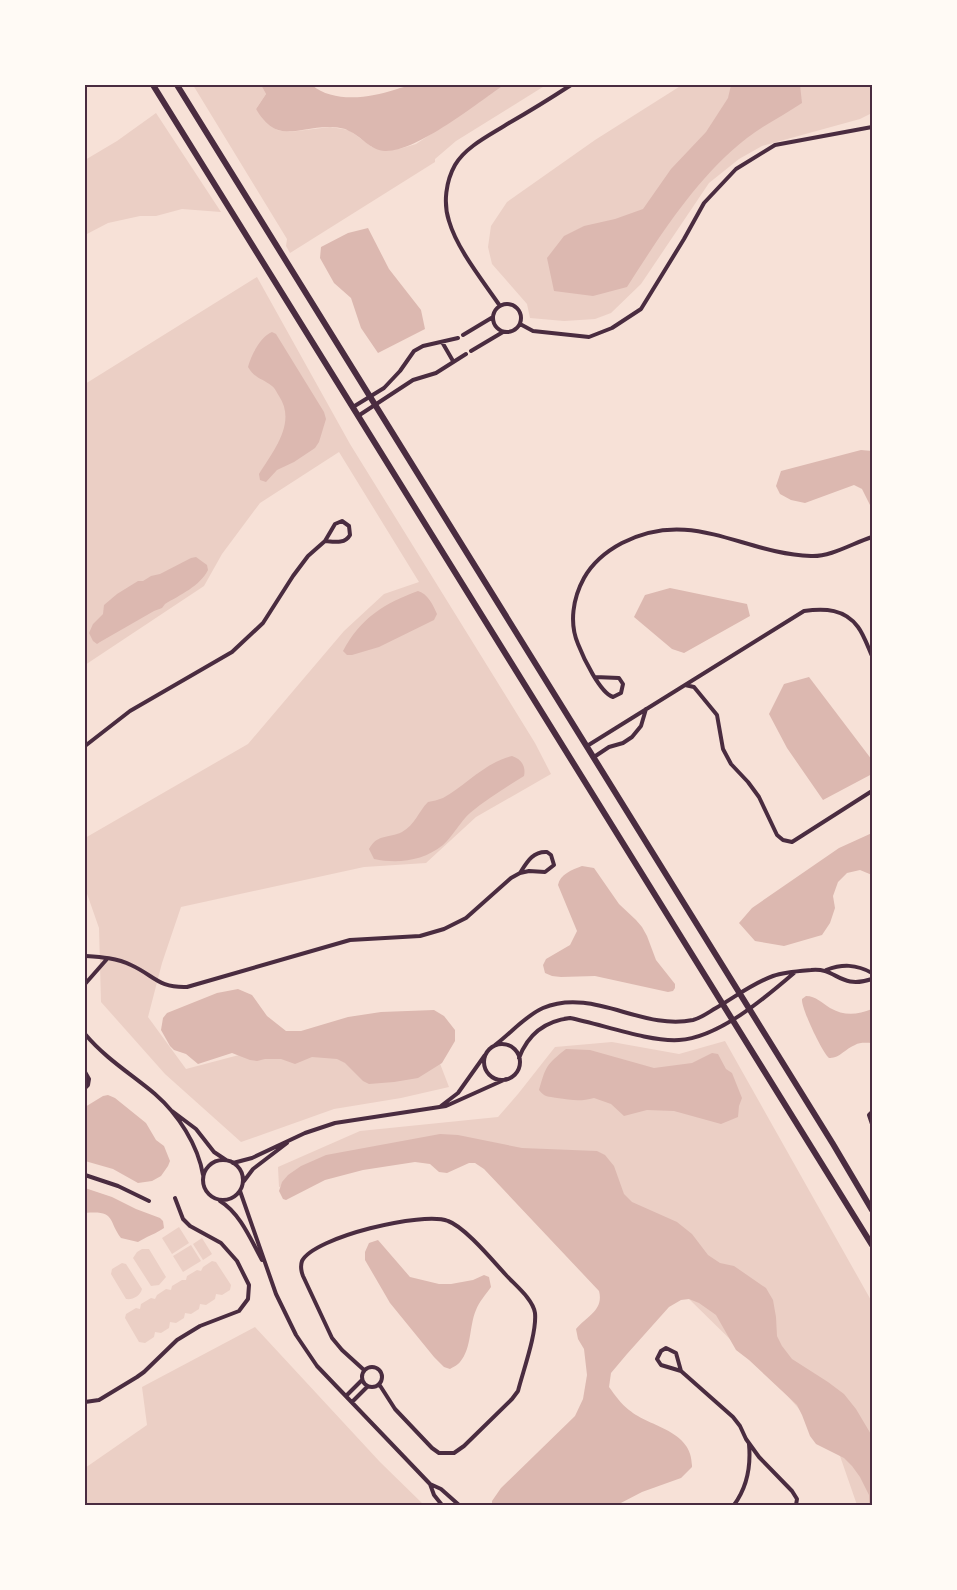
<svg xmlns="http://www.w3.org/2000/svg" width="957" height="1590" viewBox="0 0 957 1590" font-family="Figtree,sans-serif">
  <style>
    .green { fill: #ebcfc5 }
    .water { fill: #dcb8b0 }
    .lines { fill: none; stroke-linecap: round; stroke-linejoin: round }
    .minor { stroke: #4a2c40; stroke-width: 4 }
    .primary { stroke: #4a2c40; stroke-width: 6 }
    .neatline { fill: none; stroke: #4a2c40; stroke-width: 2 }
  </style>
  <rect width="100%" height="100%" fill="#f7e1d7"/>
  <path class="green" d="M193 85H261L266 94 256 109 277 130 289 132 330 127 349 130 372 147 399 149 416 144 504 85H546L456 141 435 159V162L290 253 286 246 287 239Z
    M682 85H872V113L860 119 762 146 739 159 709 183 641 284 611 313 595 319 564 321 530 318 527 304 492 264 488 247 491 226 507 202 595 140Z
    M156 113 221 212 182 209 156 216H140L108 223 85 235V160L117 141Z
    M257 277 350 444 535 743 551 774 476 817 426 863 364 867 181 907 162 963 148 1017 186 1069 239 1055 434 1048 449 1087 401 1098 334 1109 241 1142 165 1074 101 1002 99 928 85 888V838L248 744 344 631 384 594 419 582 339 452 260 503 222 554 204 586 85 665V384Z
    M725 1041 872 1302V1505H857L840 1456 785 1393 689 1299 543 1192 456 1152 368 1158 279 1187 278 1167 360 1131 498 1117 518 1094 555 1047 612 1042 679 1054Z
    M179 1227 189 1243 172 1254 162 1238Z
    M202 1238 212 1254 203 1260 193 1244Z
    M191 1245 201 1261 183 1272 173 1256Z
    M142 1249H149L166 1277 159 1285 151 1286 133 1258 137 1252Z
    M212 1261 216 1262 231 1285 230 1290 222 1295 216 1294 215 1299 206 1305 200 1304 199 1309 191 1314 185 1313 184 1318 176 1323 170 1322 169 1328 161 1333 155 1332 154 1337 145 1343 139 1342 125 1318 126 1314 136 1308 140 1309 141 1304 151 1298 155 1299 157 1295 166 1289 171 1290 172 1286 182 1280H186L187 1276 197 1270 201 1271 203 1267Z
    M122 1263 126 1264 142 1289C140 1296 133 1300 126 1299L111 1274 112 1269Z
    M255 1327 380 1462 424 1505H85V1468L147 1425 142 1387Z"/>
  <path class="water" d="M261 85H312C328 99 354 99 374 95 388 93 402 86 415 85 445 84 474 85 504 85 477 103 417 152 385 151 371 151 361 136 349 131 345 128 336 127 330 127 299 126 278 146 256 109L266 94Z
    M731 85H800L802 103C784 115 764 125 747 138 697 177 661 234 627 287L593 296 554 291 547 258 564 236 584 226 615 219 643 209 671 169 706 132 728 98Z
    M368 228 389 269 421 310 425 329 378 353 361 328 351 298 334 283 320 258 321 247 348 233Z
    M272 332 276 334 324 412 326 419 319 442 315 448 294 462 277 470 266 482 260 480 259 474C273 451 297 423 279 396 277 393 275 388 272 386 262 378 255 379 248 367 251 355 261 336 272 332Z
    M861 450 872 451V509L862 489 854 485 805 503 791 500 780 494 776 486 781 471Z
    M196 557 207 565 208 570C200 586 180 595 165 604L162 608 154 611 100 642 97 644 93 641 89 633 93 624 103 614 104 605 117 594 138 581H143L151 576 160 574 191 558Z
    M670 588 747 604 750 616 684 653 672 649 634 617 645 595Z
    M418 591C428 594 433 605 437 614L434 620 379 647 352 655H347L343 651C360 618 385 603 418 591Z
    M809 677 872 760V774L823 800 787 748 769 714 784 684Z
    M512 756C522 759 526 767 524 776 505 788 487 799 470 813 460 822 453 836 443 845 423 861 398 864 374 859L369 849C378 833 388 839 402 832 415 825 418 812 428 802 433 801 438 800 443 798 466 785 486 762 512 756Z
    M872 833V875L860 870 847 873 838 882 833 896 835 908 830 923 822 935 784 946 755 941 739 923 752 908 839 848Z
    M582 866 594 868 619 904 636 920 642 927 647 936 656 960 675 984V988L673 991 668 992 595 976 561 977 552 976 545 973 543 965 546 959 570 945 577 931 558 885C560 874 572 870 582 866Z
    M238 989 252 995 267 1016 286 1031H301L348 1017 381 1012 434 1010 444 1016 455 1030V1041L442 1063 418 1078 394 1082 369 1084 363 1081 345 1063 337 1059 312 1057 295 1064 281 1059H265L257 1061 250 1060 232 1053 198 1064 186 1054 174 1050 170 1046 161 1030 163 1018 167 1013 217 993Z
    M806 996C816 996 822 1003 830 1008 844 1016 857 1015 872 1009V1043C866 1043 860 1042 855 1045 846 1048 839 1059 829 1058 822 1052 801 1008 802 999Z
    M566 1049 590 1050 654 1068 692 1063 712 1053 718 1054 726 1069 732 1073 742 1098 739 1106 738 1117 721 1124 674 1111 647 1110 624 1116 611 1104 594 1098C580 1102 571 1100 557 1098 548 1096 545 1098 539 1090 546 1066 546 1065 566 1049Z
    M108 1095 115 1098 146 1123 156 1140 164 1146 170 1161 168 1166 161 1176 152 1181 138 1183 113 1169 85 1161V1107L103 1096Z
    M440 1134 458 1135 522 1148 597 1151 605 1155 614 1166 624 1194 632 1202 677 1222 692 1234 708 1255 720 1263 734 1266 766 1288 773 1300 776 1317 777 1336 782 1346 792 1359 828 1382 844 1394 856 1409 872 1436V1505H869V1495L860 1477 852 1466 844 1458 816 1444 810 1436 802 1415 797 1405 749 1360 736 1350 716 1315 699 1303 689 1299 681 1300 669 1307 627 1354 611 1373 609 1387C615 1395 621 1404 629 1410 651 1428 693 1430 692 1467L681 1478 642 1492 617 1505H492V1501L501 1488 575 1416 583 1399 587 1375 584 1349 578 1339 576 1329C587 1316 604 1310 599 1291L484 1169 475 1163H469L447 1173 439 1172 430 1164 415 1162 363 1170 325 1180 286 1200 283 1199 279 1191 282 1182 288 1175 301 1166 326 1155Z
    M85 1188 112 1197 136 1209 160 1218 163 1221 164 1228C159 1232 144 1238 138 1242L121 1238C108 1221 116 1210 85 1213Z
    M378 1240 410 1277 439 1284H451L473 1280 484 1275 489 1277 491 1287C486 1294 479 1302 476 1310 469 1326 472 1348 460 1362 458 1365 453 1367 450 1369L444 1367 434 1357 390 1303 365 1260V1252L369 1243Z"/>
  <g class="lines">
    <path class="minor" d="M493 318a14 14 0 1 1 28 0a14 14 0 1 1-28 0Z
      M500 306C483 281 457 249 449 221 443 203 446 181 455 165 466 146 492 134 509 123 530 111 551 98 571 85
      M520 324 533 331 589 337 612 328 641 309 684 239 704 203 736 169 775 145 872 127
      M463 335 493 317
      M442 342 453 361
      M471 351 503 332
      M353 407 384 388 400 371 414 351 423 346 458 338
      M358 416 413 380 436 373 466 354
      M595 677 619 678 623 684 621 693 613 697C600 693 583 657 578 644 569 623 573 598 584 578 593 562 605 552 622 543 692 507 743 554 811 556 831 557 853 543 872 537
      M685 685 694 687 717 715 723 749 731 764 748 782 759 797 777 835 783 840 792 842 872 791
      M85 746 130 711 232 652 263 623 293 576 308 556 325 541 335 524 342 521 349 526 350 535C345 544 335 542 325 541
      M587 746 804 611C825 608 845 609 858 627 864 635 868 647 872 656
      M594 757 609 747 623 743 632 737 641 726 646 709
      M85 956C100 957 117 958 131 965 155 976 158 988 187 987L350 940 420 936 444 929 466 918 511 878 520 873 529 871 545 872 554 865 551 855 547 852C533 851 527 862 520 873
      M826 970C842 964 856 964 872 973
      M85 984 107 959
      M85 1034C105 1058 131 1074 155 1094 178 1114 198 1145 203 1175
      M484 1062a18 18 0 1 1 36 0a18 18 0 1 1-36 0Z
      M495 1045C511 1033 525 1016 543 1008 593 987 642 1031 693 1020 701 1018 709 1012 716 1008 735 997 753 983 773 976 784 972 799 971 811 970 837 967 839 990 872 979
      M519 1058C528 1034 545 1021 570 1018 601 1024 649 1042 679 1040 718 1038 765 998 794 973
      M85 1072 89 1079 88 1085 85 1088
      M441 1106 458 1093 485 1055
      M172 1111 196 1129 214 1152 226 1160
      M872 1112 869 1115 872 1124
      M203 1180a20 20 0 1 1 40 0a20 20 0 1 1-40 0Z
      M233 1163 252 1158 305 1133 335 1123 446 1106 506 1079
      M85 1175 118 1186 149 1201
      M244 1181 253 1169 287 1143
      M240 1191 276 1294 296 1335 317 1366 430 1484
      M220 1201C240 1213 251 1240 262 1260
      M362 1377a10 10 0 1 1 20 0a10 10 0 1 1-20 0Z
      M364 1370 342 1350 332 1338 303 1276C301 1271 300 1267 302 1261 314 1237 423 1211 448 1221 465 1227 493 1261 506 1275 515 1285 533 1299 535 1313 537 1333 523 1371 518 1391L512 1399 464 1446 454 1453H439L432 1448 395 1409 379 1384
      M681 1371 661 1365 657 1359 661 1351 666 1348 676 1353 681 1371 733 1417 740 1426 746 1439 759 1457 792 1491 797 1499 796 1505
      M346 1396 362 1380
      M85 1402 99 1400 137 1377 144 1372 177 1340 200 1326 239 1311 248 1299 249 1285 237 1261 221 1243 190 1226 183 1219 175 1198
      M352 1402 368 1386
      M442 1505 434 1495 430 1484 441 1489 459 1505
      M734 1505C748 1486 751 1466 749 1444"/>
    <path class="primary" d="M153 85 872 1245
      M177 85 833 1144 872 1210"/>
  </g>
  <rect width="957" height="1590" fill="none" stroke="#fffaf5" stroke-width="172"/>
  <rect x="86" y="86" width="785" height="1418" class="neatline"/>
</svg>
